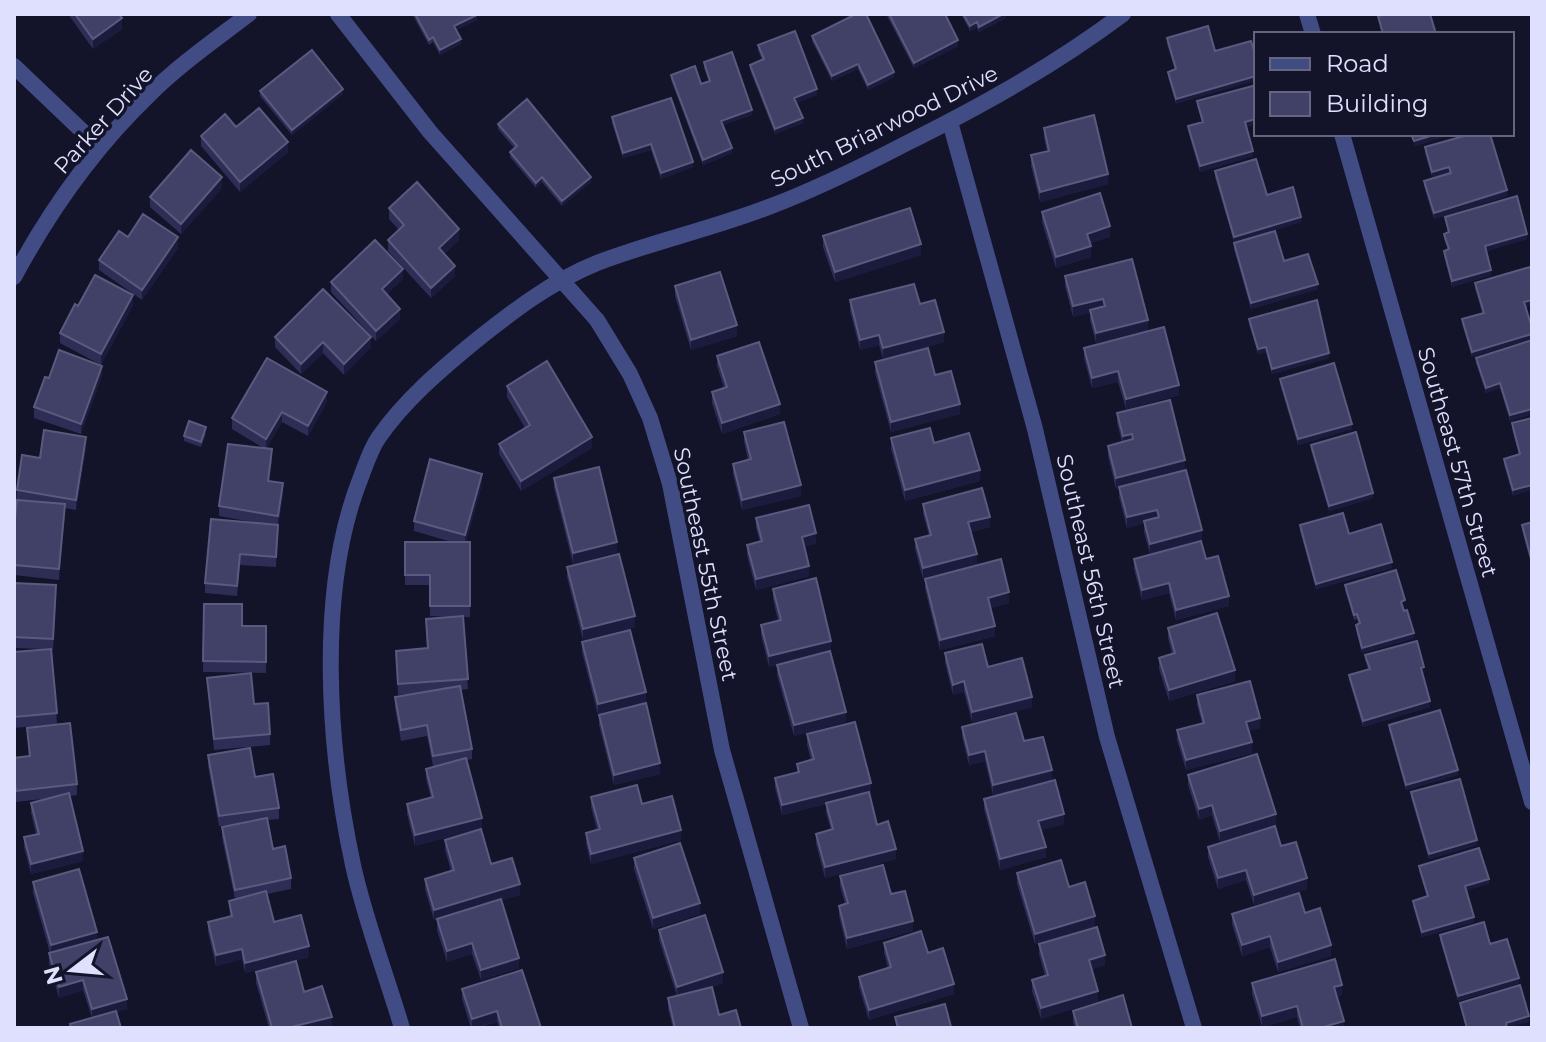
<svg xmlns="http://www.w3.org/2000/svg" width="1546" height="1042" viewBox="0 0 1546 1042" font-family="Montserrat,sans-serif">
  <style>
    .lines { fill: none; stroke-linecap: round; stroke-linejoin: round }
    .minor { stroke: #414c85; stroke-width: 16 }
    .wall { fill: #2e2d56 }
    .shaded-wall { fill: #1b1b3d }
    .building { fill: #414168; stroke: #5a5a7f; stroke-width: 2 }
    .labels { text-anchor: middle; stroke-width: 7; stroke-linejoin: round; paint-order: stroke }
    .street-label { font-size: 22px; fill: #dee0fd; stroke: #13132a }
  </style>
  <rect width="100%" height="100%" fill="#13132a"/>
  <g class="lines">
    <path class="minor" d="M338 14 430 132 597 320 630 374 650 418 670 484 722 750 801 1028
      M1307 14 1313 34
      M14 66 100 148
      M950 122 1035 429 1107 737 1194 1028
      M1342 134 1532 802
      M14 277C49 212 95 147 149 95 179 65 215 40 249 14
      M402 1028C386 974 365 920 353 865 328 749 316 589 361 477 366 464 371 448 379 437 404 401 439 371 473 343 512 312 550 282 597 263 652 242 711 229 766 208 815 190 861 167 907 143 983 105 1055 65 1123 14"/>
  </g>
  <path class="wall" d="M68 14H119L122 29 93 49Z
    M412 14H476L477 20 456 30 461 44 440 55 433 42 429 45Z
    M886 14H945L958 46 914 68Z
    M961 14H1006V18L979 32 977 28 970 31Z
    M812 36 894 77 868 90 858 69 832 81 812 41Z
    M1167 38 1215 51 1176 104 1168 77V72L1175 70 1167 44Z
    M758 45 817 95 796 103 803 123 775 134 750 70V65L762 60 758 50Z
    M704 62 752 115 723 125 732 153 703 165 671 80V75L701 84 709 82 704 68Z
    M1256 85V124L1246 127 1253 156 1200 172 1188 131V126L1202 122 1197 106V101Z
    M260 91 343 94 292 135 260 96Z
    M612 117 693 167 661 179 651 150 623 158 612 123Z
    M498 124 591 182 562 206 542 182 536 188 510 157V152L514 148 498 129Z
    M236 127 288 152 240 192 201 146V136Z
    M1044 128 1108 184 1040 202 1031 166V155L1047 151 1044 138Z
    M1425 147 1507 196 1434 219 1424 186V181L1450 173 1432 177 1425 153Z
    M1215 171 1267 195 1301 222 1234 242 1215 177Z
    M222 188 181 234 150 207V197Z
    M389 208 459 240 444 254 455 276 431 298 388 251V240L399 230 389 219Z
    M1042 212 1110 237 1090 243 1091 257 1056 268 1042 222Z
    M1445 217 1527 239 1486 251 1491 275 1452 287 1444 256V251L1448 250 1444 239V234L1448 233Z
    M823 236 921 255 835 282 823 247Z
    M128 237 178 248 142 300 99 270V260Z
    M1234 243 1284 261 1318 289 1251 309 1234 249Z
    M1532 273V305L1526 307 1472 357 1462 324V319L1482 313 1475 288V283Z
    M1065 276 1148 330 1096 343 1090 321V312L1073 317 1065 286Z
    M403 279 387 294 400 319 376 341 331 292V282Z
    M675 286 737 336 691 350 675 296Z
    M850 300 920 304 944 342 883 359 879 345 860 350 850 311Z
    M133 305 101 365 60 343V333L78 306Z
    M1249 319 1329 358 1272 374 1266 352 1258 354 1249 324Z
    M275 337 371 347 344 375 323 353 301 374 275 347Z
    M1532 340V414L1510 421 1500 388 1486 393 1476 363V358Z
    M1084 348 1179 395 1126 409 1118 382 1092 388 1084 358Z
    M717 356 780 414 722 434 712 403V392L724 388 717 366Z
    M875 362 935 375 960 414 891 432 875 373Z
    M102 376 81 434 34 418V407L49 378Z
    M1280 379 1352 429 1298 445 1280 384Z
    M507 386 592 448 521 491 499 454V444L525 428 507 397Z
    M327 402 308 436 282 422 266 449 272 460 269 481 283 494 278 526 276 567 240 565 237 596 205 593V583L258 523 219 516V506L265 449 232 429V418Z
    M1117 413 1185 470 1206 559 1229 606 1176 620 1169 593 1142 600 1134 569V559L1150 554 1144 532V523L1127 528 1119 497V488L1116 489 1108 456V446L1122 442 1117 423Z
    M1532 418 1513 496 1504 464V459L1519 455 1512 429V423Z
    M744 432 801 496 742 510 733 474V464L748 460 744 442Z
    M206 433 201 447 184 441V436Z
    M891 438 934 443 980 481 905 501 891 449Z
    M1311 445 1373 498 1329 511 1311 450Z
    M86 448 76 510 65 508 59 580 14 575V528L17 490 40 458Z
    M554 478 617 552 573 564 554 488Z
    M482 484 466 542H470V617H463L468 689 461 690 472 749V759L467 760 482 828 415 846 407 814V804L431 798 426 779V769L433 766 427 736 401 741 395 708V697L420 693 398 695 396 651 427 648 426 619 456 617 430 616V585H405V542H452L414 531V521Z
    M923 504 990 527 971 532 977 564 923 579 915 549V539L929 535 923 514Z
    M756 518 816 544 804 546 809 576 756 590 747 555V545L760 542 756 528Z
    M1532 522V564H1531L1522 530V525Z
    M1300 525 1349 534 1392 568 1316 589 1300 531Z
    M567 567 635 627 583 640 567 577Z
    M925 579 1009 603 990 608 995 636 940 650 925 589Z
    M14 583 56 595 53 650H52L57 724 14 728V652L43 649 14 648Z
    M1345 585 1405 606H1402L1414 638 1362 653 1356 630V625L1359 624 1357 619 1354 620 1345 590Z
    M773 589 831 651 830 652 846 722 794 736 777 675V665L769 667 761 635V625L778 621 773 599Z
    M204 604 242 626H266V673L203 672Z
    M1168 628 1235 681 1169 701 1159 669V658L1172 654 1168 638Z
    M582 642 646 702 598 715 582 652Z
    M945 653 988 667 1032 707 972 722 964 692 953 695 945 663Z
    M1365 655 1424 673H1422L1430 707 1363 727 1349 680V675L1368 669 1365 660Z
    M207 678 254 704 270 734V745L214 750Z
    M1197 695 1260 728 1248 731 1252 753 1186 770 1177 740V730L1202 723 1197 705Z
    M599 715 660 774 614 785 599 725Z
    M1389 725 1458 775 1406 790 1389 730Z
    M962 727 1024 741 1052 780 993 795 985 761 969 765 962 737Z
    M27 728 77 784V795L70 796 83 861 31 874 24 847V837L36 834 31 813V803L51 798 16 802 14 786V758L29 756Z
    M807 734 871 793 869 794 877 825 896 859 825 878 816 844V834L831 830 826 813V804L782 815 775 788V778L797 772V764L811 760 807 745Z
    M208 755 255 777 279 808V819L267 820 273 849 291 878V889L267 894 274 922 309 957 245 973 242 959 216 966 208 932V922L230 916 229 901 235 899 222 838V827L237 824 219 826 208 766Z
    M1188 775 1276 825 1220 842 1212 815 1199 820 1188 785Z
    M1411 792 1477 845 1429 859 1411 798Z
    M591 797 642 804 681 840 591 864 586 844V833L597 830 591 807Z
    M984 799 1064 824 1041 830 1046 857 1000 870 984 809Z
    M445 840 491 864 520 895 501 900 519 968 481 980 472 954 447 962 437 930V920H434L425 889V879L451 871 445 850Z
    M1281 846 1307 889 1254 905 1246 880 1218 889 1208 857V847Z
    M634 858 700 914 653 929 634 869Z
    M1419 866 1489 884 1467 890 1474 922 1422 937 1413 906V901L1427 897 1419 871Z
    M1017 873 1069 887 1095 926 1035 944 1017 884Z
    M840 876 913 931 847 949 839 916V906L845 904 840 886Z
    M33 882 97 940 127 1009 116 1012 121 1028H70V1024L92 1018 83 990 59 998 49 964V953H50L33 893Z
    M1305 913 1331 956 1278 972 1270 947 1242 956 1232 924V914Z
    M659 930 723 983 702 990 719 1015 741 1028H673L668 1009V998L677 996 659 940Z
    M1440 935 1490 944 1519 983 1458 1001 1440 940Z
    M884 943 928 953 954 994 869 1020 859 987V977L888 968 884 953Z
    M1039 944 1105 965 1092 969 1098 1001 1041 1019 1032 991V980L1045 976 1039 954Z
    M256 972 304 992 332 1027 269 1028 256 983Z
    M1252 983 1342 995 1337 997 1344 1028H1300L1297 1017 1262 1027 1252 994Z
    M462 989 541 1028H499L497 1022 476 1028H471L462 999Z
    M1073 1011 1132 1028H1075L1073 1022Z"/>
  <path class="shaded-wall" d="M1003 14H1006V18L979 32V27Z
    M477 15V20L454 31V26Z
    M122 18V29L93 49V39Z
    M977 22V28L970 31V26Z
    M461 39V44L440 55V50Z
    M958 40V46L914 68V63Z
    M858 64V69L832 81V76Z
    M894 72V77L868 90V85Z
    M1256 76V81L1176 104V99Z
    M343 89V94L292 135V130Z
    M817 89V95L794 104V98Z
    M752 110V115L721 126V121Z
    M803 118V123L775 134V129Z
    M1256 119V124L1245 127V122Z
    M1437 134H1450V135L1414 147V141Z
    M288 142V152L240 192V182Z
    M651 144V150L623 158V153Z
    M732 148V153L703 165V160Z
    M1253 151V156L1200 172V166Z
    M693 162V167L661 179V173Z
    M1449 167V172L1432 177V172Z
    M1108 174V184L1040 202V192Z
    M222 177V188L181 234V224Z
    M542 177V182L536 188V183Z
    M591 177V182L562 206V201Z
    M1507 190V196L1434 219V213Z
    M1301 217V222L1234 242V237Z
    M1110 226V237L1087 244V234Z
    M459 229V240L439 258V248Z
    M1527 234V239L1485 252V246Z
    M178 237V248L142 300V290Z
    M921 244V255L835 282V272Z
    M1091 246V257L1056 268V257Z
    M455 266V276L431 298V288Z
    M403 269V279L382 299V289Z
    M1491 270V275L1452 287V281Z
    M1318 284V289L1251 309V303Z
    M133 295V305L101 365V354Z
    M1103 299V310L1073 317V306Z
    M1532 300V305L1524 307V302Z
    M400 309V319L376 341V331Z
    M1148 320V330L1096 343V333Z
    M737 325V336L691 350V340Z
    M944 332V342L883 359V348Z
    M1532 334V339L1472 357V352Z
    M879 335V345L860 350V340Z
    M371 337V347L344 375V364Z
    M323 342V353L301 374V364Z
    M1266 347V352L1258 354V349Z
    M1329 353V358L1272 374V369Z
    M102 366V376L81 434V424Z
    M1118 371V382L1092 388V378Z
    M1500 383V388L1486 393V388Z
    M1179 385V395L1126 409V399Z
    M327 392V402L308 436V426Z
    M780 404V414L722 434V423Z
    M960 404V414L891 432V422Z
    M1532 409V414L1510 421V415Z
    M282 412V422L266 449V439Z
    M1352 424V429L1298 445V439Z
    M1132 434V444L1123 446V436Z
    M86 437V448L76 510V500Z
    M592 437V448L521 491V481Z
    M1185 460V470L1116 489V478Z
    M980 470V481L905 501V490Z
    M482 474V484L465 546V535Z
    M283 483V494L278 526V516Z
    M801 485V496L742 510V500Z
    M1532 485V490L1513 496V490Z
    M1373 493V498L1329 511V506Z
    M65 504V515L59 580V569Z
    M1157 510V520L1127 528V517Z
    M990 517V527L968 533V522Z
    M1202 530V541L1150 554V544Z
    M816 533V544L802 547V537Z
    M617 542V552L573 564V553Z
    M977 554V564L923 579V568Z
    M1392 562V568L1316 589V584Z
    M809 566V576L756 590V579Z
    M1169 583V593L1142 600V590Z
    M1009 592V603L988 608V598Z
    M1229 596V606L1176 620V610Z
    M635 616V627L583 640V629Z
    M995 626V636L940 650V640Z
    M1414 633V638L1362 653V648Z
    M831 641V651L769 667V656Z
    M1235 670V681L1169 701V690Z
    M964 681V692L953 695V685Z
    M646 692V702L598 715V704Z
    M1032 697V707L972 722V712Z
    M1430 701V707L1363 727V721Z
    M846 712V722L794 736V725Z
    M1260 718V728L1246 732V722Z
    M1252 742V753L1186 770V760Z
    M985 751V761L969 765V755Z
    M660 763V774L614 785V775Z
    M1052 770V780L993 795V785Z
    M1458 770V775L1406 790V785Z
    M871 783V793L782 815V805Z
    M1212 805V815L1199 820V809Z
    M1064 814V824L1038 831V821Z
    M1276 814V825L1220 842V831Z
    M482 818V828L415 846V835Z
    M681 830V840L591 864V854Z
    M1477 840V845L1429 859V854Z
    M1046 847V857L1000 870V859Z
    M896 849V859L825 878V867Z
    M83 851V861L31 874V864Z
    M1246 870V880L1218 889V878Z
    M1307 878V889L1254 905V895Z
    M1489 879V884L1465 891V886Z
    M520 884V895L434 920V910Z
    M700 903V914L653 929V918Z
    M1095 916V926L1035 944V934Z
    M1474 917V922L1422 937V932Z
    M913 921V931L847 949V938Z
    M97 932V943L51 956V945Z
    M1270 936V947L1242 956V945Z
    M472 943V954L447 962V951Z
    M1331 945V956L1278 972V962Z
    M309 946V957L245 973V963Z
    M242 949V959L216 966V955Z
    M1105 955V965L1089 970V960Z
    M519 958V968L481 980V970Z
    M723 972V983L677 997V987Z
    M1519 978V983L1458 1001V996Z
    M83 980V990L59 998V987Z
    M954 984V994L869 1020V1010Z
    M1342 985V995L1334 998V987Z
    M1098 991V1001L1041 1019V1008Z
    M127 999V1009L92 1020V1009Z
    M1297 1006V1017L1262 1027V1016Z
    M497 1011V1022L472 1028V1019Z
    M1529 1016V1022L1508 1028 1506 1023Z
    M332 1017V1027L287 1028Z
    M1344 1021V1028H1320Z"/>
  <path class="building" d="M75 14H119L122 18 93 39Z
    M415 14H476L477 15 454 26 461 39 440 50 433 37 429 40Z
    M856 14H866L894 72 868 85 858 64 832 76 812 36Z
    M889 14H945L958 40 914 63Z
    M963 14H1003L979 27 977 22 970 26Z
    M1387 14H1430L1436 34H1383L1378 16Z
    M1208 26 1215 51 1251 41 1256 57V76L1176 99 1168 72 1176 69 1167 38Z
    M795 31 817 89 794 98 803 118 775 129 750 65 764 59 758 45Z
    M312 50 343 89 292 130 260 91Z
    M732 52 752 110 721 121 732 148 703 160 671 75 695 66 701 84 710 81 704 62Z
    M1256 85V119L1245 122 1253 151 1200 166 1188 126 1203 122 1197 101Z
    M671 98 693 162 661 173 651 144 623 153 612 117Z
    M527 99 591 177 562 201 542 177 536 183 510 152 517 146 498 124Z
    M259 108 288 142 240 182 201 136 225 114 236 127Z
    M1094 115 1108 174 1040 192 1031 155 1049 151 1044 128Z
    M1411 134H1437L1414 141Z
    M1471 134H1490L1507 190 1434 213 1424 181 1451 173 1449 167 1432 172 1425 147Z
    M191 150 222 177 181 224 150 197Z
    M1256 159 1267 195 1293 187 1301 217 1234 237 1215 171Z
    M417 182 459 229 439 248 455 266 431 288 388 240 404 225 389 208Z
    M1100 193 1110 226 1087 234 1091 246 1056 257 1042 212Z
    M1517 196 1527 234 1485 246 1491 270 1452 281 1444 251 1449 249 1444 234 1449 232 1445 217Z
    M910 208 921 244 835 272 823 236Z
    M143 214 178 237 142 290 99 260 119 231 128 237Z
    M1275 231 1284 261 1308 254 1318 284 1251 303 1234 243Z
    M375 240 403 269 382 289 400 309 376 331 331 282Z
    M1132 259 1148 320 1096 333 1090 310 1105 306 1103 299 1073 306 1065 276Z
    M1530 267 1532 273V300L1524 302 1532 328V334L1472 352 1462 319 1484 313 1475 283Z
    M720 272 737 325 691 340 675 286Z
    M95 275 133 295 101 354 60 333 75 304 78 306Z
    M914 284 920 304 935 300 944 332 883 348 879 335 860 340 850 300Z
    M323 289 371 337 344 364 323 342 301 364 275 337Z
    M1317 300 1329 353 1272 369 1266 347 1258 349 1249 319Z
    M1164 327 1179 385 1126 399 1118 371 1092 378 1084 348Z
    M1532 340V409L1510 415 1500 383 1486 388 1476 358Z
    M759 342 780 404 722 423 712 392 727 387 717 356Z
    M928 348 935 375 951 371 960 404 891 422 875 362Z
    M59 350 102 366 81 424 34 407 45 377 49 378Z
    M267 358 327 392 308 426 282 412 266 439 232 418Z
    M547 361 592 437 521 481 499 444 530 425 507 386Z
    M1334 363 1352 424 1298 439 1280 379Z
    M1170 400 1185 460 1116 478 1108 446 1133 439 1132 434 1123 436 1117 413Z
    M1532 418V485L1513 490 1504 459 1520 454 1512 423Z
    M189 421 206 427 201 442 184 436Z
    M784 422 801 485 742 500 733 464 751 459 744 432Z
    M930 428 934 443 969 433 980 470 905 490 891 438Z
    M44 430 86 437 76 500 17 490 22 455 40 458Z
    M1356 432 1373 493 1329 506 1311 445Z
    M228 444 272 449 268 481 283 483 278 516 219 506Z
    M430 459 482 474 465 535 414 521Z
    M599 467 617 542 573 553 554 478Z
    M1186 470 1202 530 1150 544 1144 521 1159 517 1157 510 1127 517 1119 487Z
    M982 488 990 517 968 522 977 554 923 568 915 539 931 535 923 504Z
    M17 500 65 504 59 569 14 565V528Z
    M809 505 816 533 802 537 809 566 756 579 747 545 762 541 756 518Z
    M1343 513 1349 534 1381 524 1392 562 1316 584 1300 525Z
    M211 519 278 525 276 557 240 554 237 586 205 583Z
    M1532 522V558H1531L1522 525Z
    M1201 541 1206 559 1218 556 1229 596 1176 610 1169 583 1142 590 1134 559Z
    M405 542H470V606H430V575H405Z
    M619 554 635 616 583 629 567 567Z
    M1001 559 1009 592 988 598 995 626 940 640 925 579Z
    M1396 570 1405 600 1401 602 1404 611 1407 610 1414 633 1362 648 1356 625 1360 623 1357 614 1354 615 1345 585Z
    M816 578 831 641 769 656 761 625 781 620 773 589Z
    M14 583 56 585 53 639 14 637Z
    M204 604H242V626H266V662L203 661Z
    M1217 613 1235 670 1169 690 1159 658 1175 653 1168 628Z
    M463 616 468 679 398 684 396 651 428 648 426 619Z
    M630 630 646 692 598 704 582 642Z
    M1417 641 1424 667 1421 668 1430 701 1363 721 1349 675 1370 669 1365 655Z
    M982 644 988 667 1022 658 1032 697 972 712 964 681 953 685 945 653Z
    M51 649 57 713 14 717V652Z
    M830 651 846 712 794 725 777 665Z
    M251 673 254 704 268 703 270 734 214 739 207 678Z
    M1250 681 1260 718 1246 722 1252 742 1186 760 1177 730 1204 723 1197 695Z
    M460 686 472 749 433 756 427 725 401 730 395 697Z
    M646 703 660 763 614 775 599 715Z
    M1440 710 1458 770 1406 785 1389 725Z
    M1016 713 1024 741 1043 737 1052 770 993 785 985 751 969 755 962 727Z
    M855 722 871 783 782 805 775 778 799 772 797 764 814 759 807 734Z
    M70 723 77 784 16 791 14 776V758L30 756 27 728Z
    M250 748 255 777 273 774 279 808 219 816 208 755Z
    M1257 754 1276 814 1220 831 1212 805 1199 809 1188 775Z
    M466 758 482 818 415 835 407 804 433 797 426 769Z
    M1460 779 1477 840 1429 854 1411 792Z
    M1055 780 1064 814 1038 821 1046 847 1000 859 984 799Z
    M637 785 642 804 672 796 681 830 591 854 586 833 600 829 591 797Z
    M869 792 877 825 888 821 896 849 825 867 816 834 833 829 826 803Z
    M69 793 83 851 31 864 24 837 39 834 31 803Z
    M267 818 273 849 285 846 291 878 235 890 222 827Z
    M1275 826 1281 846 1296 842 1307 878 1254 895 1246 870 1218 878 1208 847Z
    M481 829 491 864 512 858 520 884 434 910 425 879 454 870 445 840Z
    M680 843 700 903 653 918 634 858Z
    M1479 848 1489 879 1465 886 1474 917 1422 932 1413 901 1428 896 1419 866Z
    M1061 860 1069 887 1085 882 1095 916 1035 934 1017 873Z
    M883 865 891 894 905 891 913 921 847 938 839 906 848 903 840 876Z
    M79 869 97 932 51 945 33 882Z
    M266 891 274 922 301 915 309 946 245 963 242 949 216 955 208 922 232 916 229 901Z
    M1299 893 1305 913 1320 908 1331 945 1278 962 1270 936 1242 945 1232 914Z
    M501 899 519 958 481 970 472 943 447 951 437 919Z
    M705 915 723 972 677 987 659 930Z
    M1484 922 1490 944 1507 939 1519 978 1458 996 1440 935Z
    M1097 927 1105 955 1089 960 1098 991 1041 1008 1032 980 1048 975 1039 944Z
    M921 931 928 953 943 948 954 984 869 1010 859 977 891 967 884 943Z
    M108 937 127 999 92 1009 83 980 59 987 49 953Z
    M1335 959 1342 985 1334 987 1344 1021 1320 1028H1303L1297 1006 1262 1016 1252 983Z
    M296 961 304 992 322 986 332 1017 287 1028H272L256 972Z
    M522 970 541 1028H502L497 1011 472 1019 462 989Z
    M1520 985 1529 1016 1506 1023 1507 1028H1467L1460 1003Z
    M712 987 719 1015 736 1010 741 1028H675L668 998Z
    M1123 995 1132 1028H1078L1073 1011Z
    M945 1004 951 1027 946 1028H898L895 1017Z
    M116 1011 121 1028H71L70 1024Z"/>
  <g class="labels">
    <g class="street-label">
      <text transform="translate(103 120) rotate(-48)" y="8">Parker Drive</text>
      <text transform="translate(884 126) rotate(-26)" y="8">South Briarwood Drive</text>
      <text transform="translate(1458 462) rotate(74)" y="8">Southeast 57th Street</text>
      <text transform="translate(706 564) rotate(78)" y="8">Southeast 55th Street</text>
      <text transform="translate(1091 571) rotate(77)" y="8">Southeast 56th Street</text>
    </g>
  </g>
  <rect width="1546" height="1042" fill="none" stroke="#dee0fd" stroke-width="32"/>
  <rect x="1254" y="32" width="260" height="104" fill="#13132a" stroke="#64657e" stroke-width="2"/>
  <rect x="1270" y="58" width="40" height="12" fill="#414c85" stroke="#64657e" stroke-width="2"/>
  <text x="1326" y="72" font-size="24" fill="#dee0fd">Road</text>
  <rect x="1270" y="92" width="40" height="24" fill="#414168" stroke="#64657e" stroke-width="2"/>
  <text x="1326" y="112" font-size="24" fill="#dee0fd">Building</text>
  <g transform="translate(72 970) rotate(254)" stroke="#13132a" stroke-width="6" paint-order="stroke">
  <path d="M0-6L14 30L0 20L-14 30Z" fill="#dee0fd"/>
  <text y="-12" font-size="22" font-weight="bold" text-anchor="middle" fill="#dee0fd">N</text>
  </g>
</svg>
